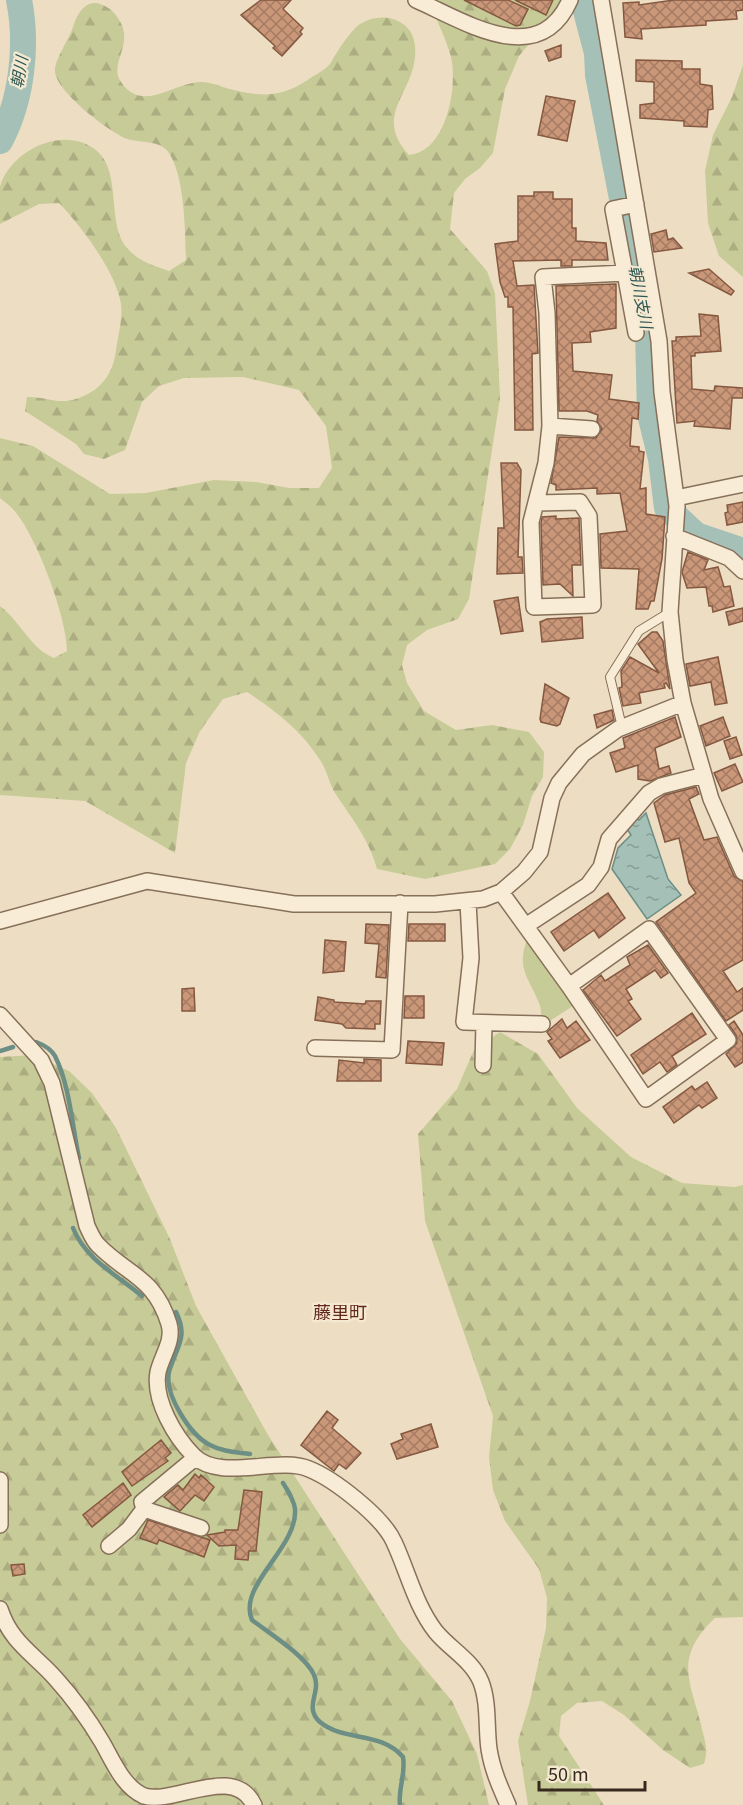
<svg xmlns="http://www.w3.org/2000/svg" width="743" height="1805" viewBox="0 0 743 1805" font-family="Georgia,'Noto Sans JP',serif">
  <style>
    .forest { fill: url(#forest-firs) }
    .park { fill: #c7cb97 }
    .water { fill: url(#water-ripples); stroke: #6c8e84; stroke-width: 1.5 }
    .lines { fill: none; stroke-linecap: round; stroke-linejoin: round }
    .stream { stroke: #6c8e84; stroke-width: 4.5 }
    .river { stroke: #a5c0b7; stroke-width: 26 }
    .building { fill: url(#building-cross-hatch); stroke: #855840; stroke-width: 1.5 }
    .lane-casing { stroke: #87705a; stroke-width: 10 }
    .street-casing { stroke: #87705a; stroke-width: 18 }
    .lane { stroke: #f8ecd6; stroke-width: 8 }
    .street { stroke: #f8ecd6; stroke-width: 15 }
    .labels { text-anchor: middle; stroke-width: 4.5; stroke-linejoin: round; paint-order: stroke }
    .water-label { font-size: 16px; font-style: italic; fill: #2d5652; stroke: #f5e9d2 }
    .quarter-label { font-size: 18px; fill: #63291e; stroke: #f5e9d2 }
  </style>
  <defs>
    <pattern id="forest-firs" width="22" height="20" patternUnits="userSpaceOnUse" patternTransform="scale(1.5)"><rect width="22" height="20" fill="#c7cb97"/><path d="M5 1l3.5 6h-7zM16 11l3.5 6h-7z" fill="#acae82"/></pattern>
    <pattern id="water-ripples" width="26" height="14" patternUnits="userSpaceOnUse" patternTransform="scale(1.5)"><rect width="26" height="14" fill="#a5c0b7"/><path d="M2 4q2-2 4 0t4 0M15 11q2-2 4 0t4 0" fill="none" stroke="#879c94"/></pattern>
    <pattern id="building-cross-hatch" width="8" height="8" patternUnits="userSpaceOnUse" patternTransform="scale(1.5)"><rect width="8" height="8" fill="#ca9779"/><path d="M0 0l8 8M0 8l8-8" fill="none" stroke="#a57b63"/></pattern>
  </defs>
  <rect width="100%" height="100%" fill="#eddec3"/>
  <path class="forest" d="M428 0H566L519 56 505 89 493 153 480 168 465 179 454 193 450 229 487 271 495 293 500 398 469 599 458 619 427 630 407 645 402 665 407 683 424 711 456 730 492 725 529 732 544 752 543 777 532 796 523 825 510 849 495 864 425 879 377 869C369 839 352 819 335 793 329 783 327 770 320 760 301 730 276 711 247 692L223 699 200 731 186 763 175 853 85 801 0 795V606C20 621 31 649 54 658L67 651C67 618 38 541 17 514 13 508 6 503 0 498V438L33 446 110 494 146 493 214 480 256 482 289 488H319L332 468 326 426 299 390 243 377 184 378 159 386 142 402 125 450 104 459 84 454 76 444 25 411 27 397C45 396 57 405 76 399 101 391 113 374 116 350 118 336 123 318 121 304 116 272 81 226 59 203L39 204 0 224C0 213 0 197 0 187 10 150 65 124 97 151 123 173 105 228 129 250 140 262 155 266 169 271L186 260C185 231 185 178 169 153 161 140 141 143 127 139 109 132 52 89 55 69 56 58 69 39 73 27 76 17 83 2 96 3 103 4 111 9 115 14 139 43 107 62 121 82 142 113 172 84 199 82 209 81 222 87 230 89 263 98 284 97 312 77 317 74 326 69 330 64 337 52 349 32 360 24 382 10 413 19 415 46 419 92 370 112 409 155 446 152 458 88 451 57 446 38 436 19 428 0Z
    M743 65V277L719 256 708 223 705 171 713 135 732 97Z
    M500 1032 538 1054 577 1108 631 1157 682 1183 735 1187 743 1185V1617L715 1618C671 1660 692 1683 703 1733 706 1745 708 1752 704 1764L690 1768 663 1750 624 1715 602 1701 577 1703 561 1716 559 1736 604 1805H528L518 1741 530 1701 546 1628 547 1598 539 1569 505 1521 493 1490 489 1457 493 1416 425 1221 418 1134 457 1089 474 1050Z
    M33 1055 69 1071 92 1093 116 1128 170 1239 196 1306 268 1435 400 1639 452 1701 477 1754 489 1805H0V1057Z"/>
  <path class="park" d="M527 940 573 1006 542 1026C541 1019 542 1009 539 1003 529 978 516 969 527 940Z"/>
  <path class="water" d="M646 813 668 879 681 895 647 919 612 869 618 848 631 835 627 829 636 818 639 820Z"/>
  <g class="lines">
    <path class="stream" d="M36 1042C44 1045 51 1049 55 1056 70 1086 72 1126 79 1158
      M0 1051 13 1047
      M73 1228C86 1260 117 1275 142 1296
      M176 1312C189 1338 176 1347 169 1372 164 1394 190 1435 210 1445 223 1452 236 1452 250 1454
      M283 1483C288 1491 294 1500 295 1509 298 1548 237 1585 252 1620 269 1633 306 1656 314 1675 322 1692 303 1707 320 1722 344 1742 381 1731 403 1757 406 1774 398 1788 400 1805"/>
    <path class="river" d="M583 0 597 53 598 75 648 332 650 414 661 459 667 508 696 535 743 551
      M0 141C22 100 28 45 19 0"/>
  </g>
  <path class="building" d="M261 0H291L283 9 303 28 300 32 302 34 282 56 273 48 275 46 241 15Z
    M464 0H508L528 9 520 25 516 26Z
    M515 0H553L546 15Z
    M674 0H743V10L736 11 737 19 706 21V25L641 29 642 39 625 37 623 3 639 2V5Z
    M561 45V57L549 61 545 51Z
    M636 60 682 61V69H700V84L712 86 713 109 708 110 707 127 684 126V121L640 118V105L654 103V82L636 81Z
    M546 96 575 101 567 141 538 135Z
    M534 192H553V199H572V228H576V241L606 243 608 260H572V266H561V260L513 261 517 286 534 285 538 353 532 354 533 430H515L513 307H508V297H505L500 282 495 244 518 241V196H534Z
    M666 230 668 240 673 238 682 248 654 252 651 234Z
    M709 269 734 291 731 295 689 273Z
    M616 284V328L590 332 591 342 572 343 573 371 612 375 609 399 639 403 638 419 632 418 630 446 639 447V451L644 452 640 489 646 488V514L665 517 662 559 654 601H651L648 609H636L639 569 601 568 600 534 627 531 620 493 597 494V488L556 490V485L551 483 559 437 596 438 602 429 597 421 598 415 587 411H559L556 286Z
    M699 314 718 316 721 351 695 353V356H691L692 389 714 391 715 386 743 388V398H732L730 429 694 426 695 421 677 423 672 341H676V337L701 336Z
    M501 463H517L521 470 518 557H522L523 573 497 574 498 528H504Z
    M743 502V522L727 525 725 513 728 512 727 505Z
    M556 516V519L579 518 581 565H572L573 596 560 584 543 585 541 523 542 517Z
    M688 552 708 560 704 570 718 567 724 587 730 586 734 606 713 612 712 606H709L706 587 687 588 682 572Z
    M518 597 523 631 501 634 494 601Z
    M743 608V621L729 625 726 612Z
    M582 617 583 638 542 642 540 622 547 619Z
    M652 632H657L663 641 670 689 666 683 664 684 665 688 639 693 641 703 623 706 619 688 622 687 621 671 630 657 659 673 638 644Z
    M718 657 727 703 715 705 711 682 690 686 686 664Z
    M545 684 569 698 560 724 557 726 541 722 540 719Z
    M612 710 614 720 597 728 594 715Z
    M675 717 681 737 655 748 659 769 669 766 671 773 650 781 638 779V765L616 772 610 753 625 748 623 738Z
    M723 717 730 736 706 746 700 726Z
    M736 737 742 755 730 759 724 741Z
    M735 764 743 782 722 791 714 773Z
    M696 787 699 794 689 799 704 840 717 837 734 876 743 882V960L723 971 737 992 743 988V1010L726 1021 656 922 696 893 689 883 679 838 665 842 654 803 665 795Z
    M608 893 625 918 599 938 594 930 564 951 551 932Z
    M366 924 389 925 386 978 376 977 379 944 365 943Z
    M409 924H445V941H408Z
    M325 940 346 942 344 971 323 973Z
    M648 945 668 973 661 978 655 970 626 989 632 999 628 1001 641 1019 617 1036 583 990 601 975 605 981 630 965 627 957Z
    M194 988 195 1011H182V989Z
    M405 996H424V1018H404Z
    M318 997 334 1000V1002L365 1004 366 1001H381L380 1024H375V1029L346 1028 342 1024 315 1020Z
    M692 1013 706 1034 672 1056 677 1065 667 1072 660 1062 643 1074 631 1055Z
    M562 1019 567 1028 576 1021 590 1040 560 1058 548 1041 552 1039 547 1032Z
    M734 1021 743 1035V1062L735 1067 726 1054 737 1043 736 1035 729 1025Z
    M408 1041 444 1043 442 1065 406 1063Z
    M364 1059 381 1060V1081H337L339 1060 364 1063Z
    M707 1082 717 1098 702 1108 699 1105 674 1123 663 1107 692 1086 695 1090Z
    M327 1411 338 1420 332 1428 361 1453 346 1469 339 1464 334 1471 301 1445Z
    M431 1424 438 1447 397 1459 391 1444 403 1439 401 1434Z
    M161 1440 171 1453 165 1458 168 1461 132 1486 122 1472Z
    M195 1474 199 1478 201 1475 214 1487 204 1501 195 1495 180 1511 164 1497 178 1485 183 1490Z
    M123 1483 131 1495 92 1527 83 1515Z
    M244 1490 262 1492 256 1551H249L248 1560 235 1559 236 1545 219 1546 207 1535 225 1532V1530H238Z
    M148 1520 210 1540 204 1557 159 1540 157 1544 140 1538Z
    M24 1564 25 1574 13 1576 11 1565Z"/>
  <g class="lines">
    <g class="lane-casing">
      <path id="lane" d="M622 727 610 677 639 631 670 612"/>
    </g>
    <g class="street-casing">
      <path id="street" d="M416 0C464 21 539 71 570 0
        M601 0 659 341 662 392 677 506 670 612 675 660 683 703 711 799 743 872
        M625 273 636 333
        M550 426 592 429
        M676 498 743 484
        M537 503 580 502 589 516 593 605 534 607 531 522 546 463 550 426 547 313 543 277 625 273 613 209 636 204
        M674 536 729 558 743 571
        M501 892 569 986
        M468 902 471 958 464 1022 542 1024
        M0 921 147 881 294 904H435L483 899 501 892 524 872 540 852 552 798 559 783 583 754 618 729 683 703
        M527 925 588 885 601 867 609 839 649 793 661 786 704 775
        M649 929 728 1040 646 1099 569 986Z
        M0 1015 41 1060 52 1083 87 1226C90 1232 93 1240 98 1245 127 1275 155 1277 169 1324 174 1341 162 1355 158 1372 153 1400 175 1437 194 1456 220 1482 278 1456 309 1469 334 1479 383 1517 394 1542 408 1572 415 1605 436 1632 450 1649 472 1660 481 1682 489 1703 486 1727 489 1749 492 1769 500 1787 508 1805
        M315 1048 392 1050 400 903
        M483 1065 484 1023
        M0 1480V1525
        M144 1509 201 1528
        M109 1546 129 1529 144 1509 142 1502 195 1458
        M0 1609C11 1643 34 1654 56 1679 74 1699 89 1720 102 1742 113 1761 123 1787 144 1796 175 1805 234 1763 254 1805"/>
    </g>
    <use href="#lane" class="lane"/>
    <use href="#street" class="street"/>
  </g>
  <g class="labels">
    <g class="water-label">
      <text transform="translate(19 72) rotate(-80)" y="6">朝川</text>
      <text transform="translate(641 297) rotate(79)" y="6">朝川支川</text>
    </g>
    <g class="quarter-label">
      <text x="340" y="1319">藤里町</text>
    </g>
  </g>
  <path d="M539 1781v9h106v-9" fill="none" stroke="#37291e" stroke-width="3"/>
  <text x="548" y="1781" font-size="18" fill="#37291e" stroke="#f5e9d2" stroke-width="4.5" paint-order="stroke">50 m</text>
</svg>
